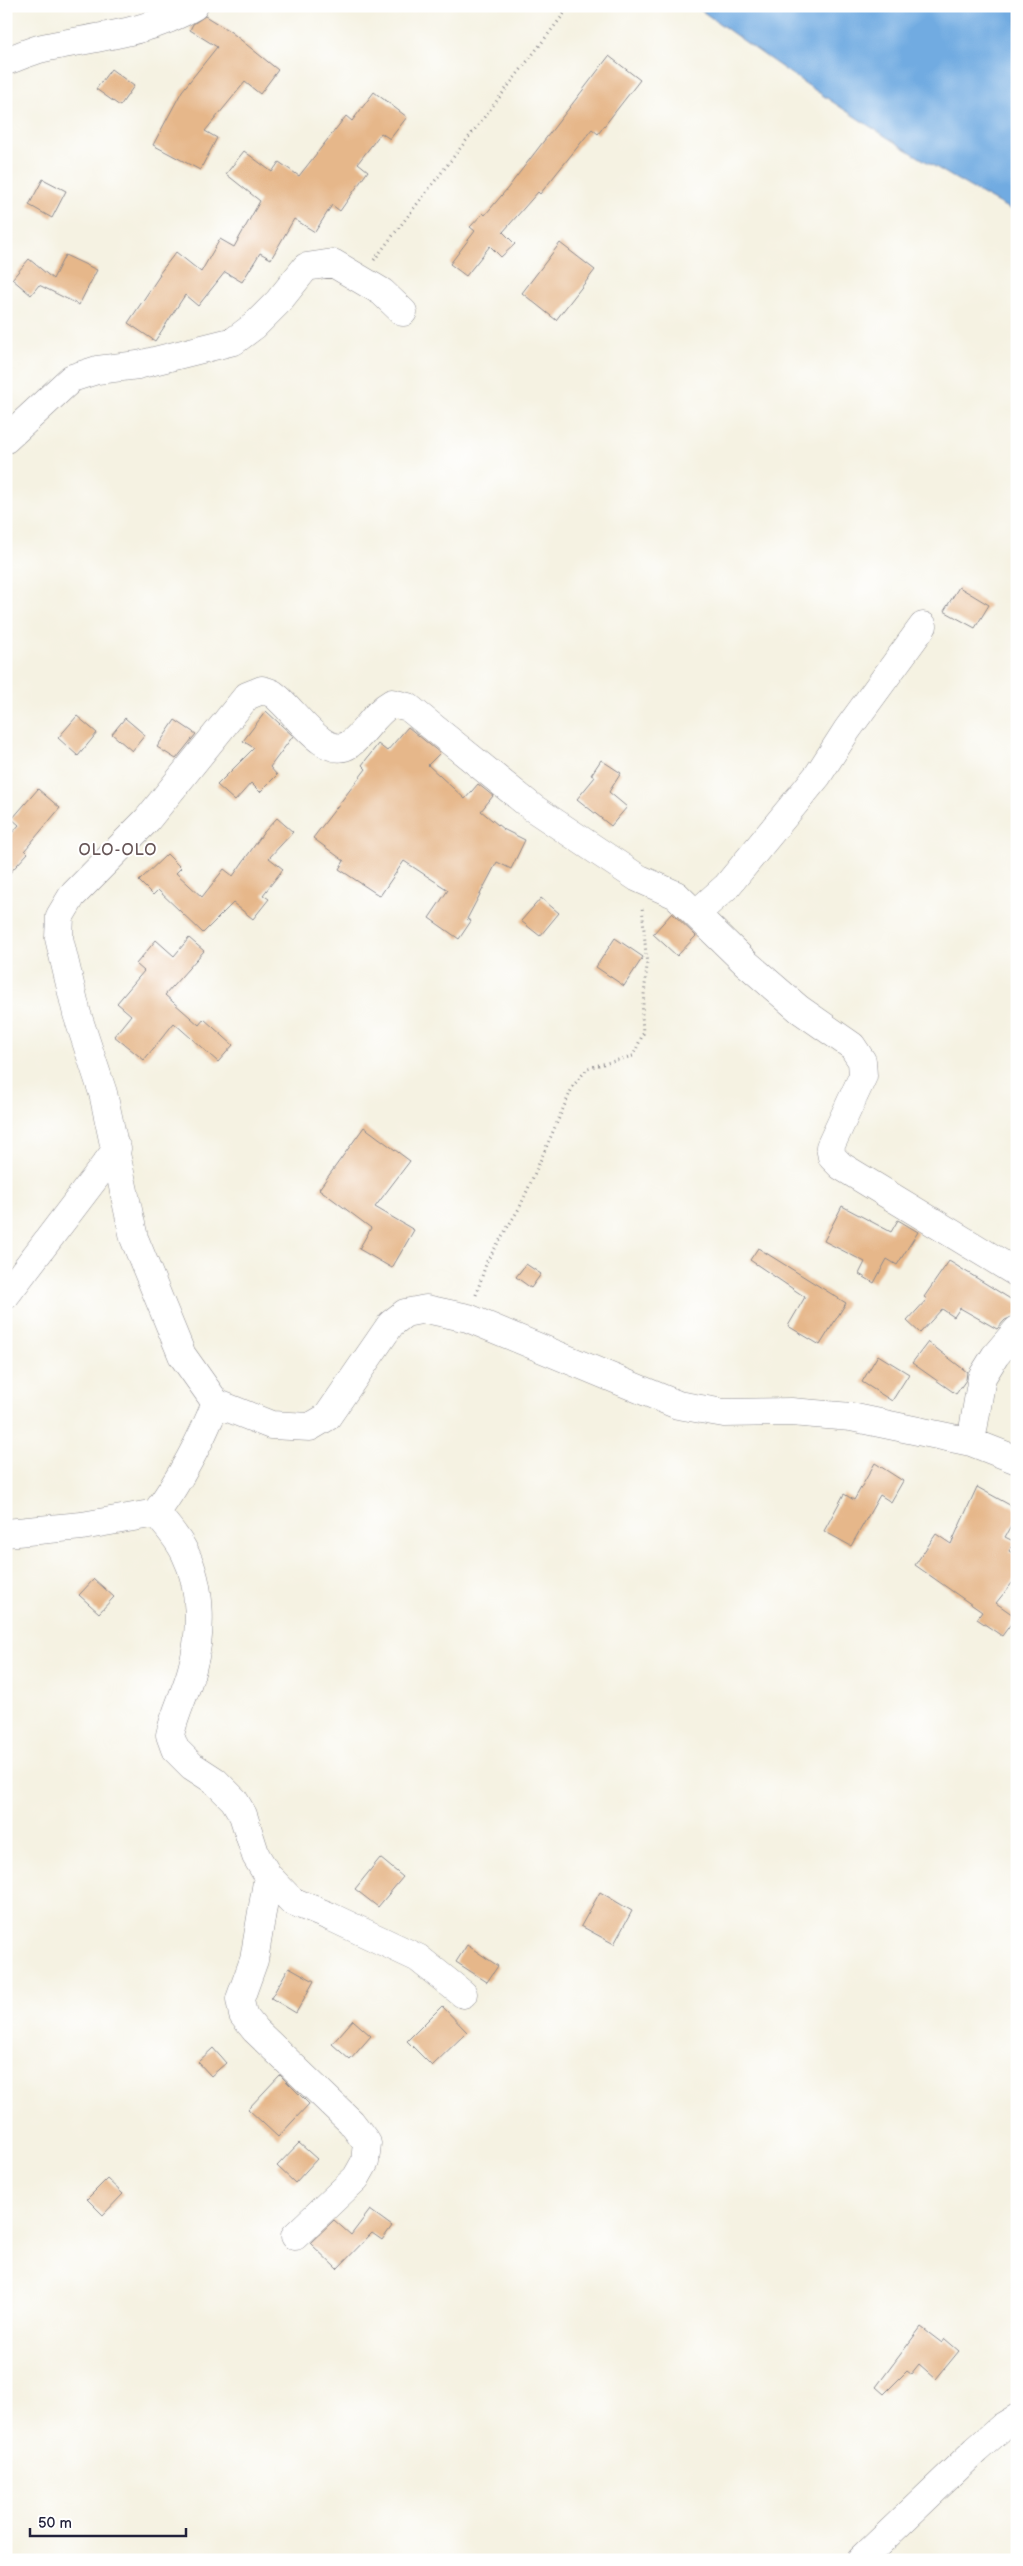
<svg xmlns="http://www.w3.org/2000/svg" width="1023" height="2566" viewBox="0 0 1023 2566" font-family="'Balsamiq Sans',sans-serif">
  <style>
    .water { fill: #71abe1; stroke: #4a668e }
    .building { fill: #e6b78a }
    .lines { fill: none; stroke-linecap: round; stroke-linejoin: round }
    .minor-casing { stroke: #8c8a8e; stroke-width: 29 }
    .path { stroke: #8c8a8e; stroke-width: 3; stroke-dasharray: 1 4; stroke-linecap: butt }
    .minor { stroke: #fff; stroke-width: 28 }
    .labels { text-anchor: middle; stroke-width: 4; stroke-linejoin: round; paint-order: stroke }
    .quarter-label { font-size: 16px; letter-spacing: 1px; fill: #675657; stroke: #fff }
  </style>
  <rect width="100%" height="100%" fill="#fff"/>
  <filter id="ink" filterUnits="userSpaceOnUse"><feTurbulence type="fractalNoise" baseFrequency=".02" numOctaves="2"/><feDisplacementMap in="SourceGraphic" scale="10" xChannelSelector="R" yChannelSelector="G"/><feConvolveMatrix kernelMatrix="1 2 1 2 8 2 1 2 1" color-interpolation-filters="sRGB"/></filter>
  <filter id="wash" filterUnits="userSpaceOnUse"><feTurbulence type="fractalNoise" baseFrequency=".0096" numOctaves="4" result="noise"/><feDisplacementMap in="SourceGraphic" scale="20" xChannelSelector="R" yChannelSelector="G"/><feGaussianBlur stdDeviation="1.12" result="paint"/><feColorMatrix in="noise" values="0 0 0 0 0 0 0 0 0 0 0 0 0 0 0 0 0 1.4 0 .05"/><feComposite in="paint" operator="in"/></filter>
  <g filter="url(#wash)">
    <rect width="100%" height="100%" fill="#f5f2e2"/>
    <path class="water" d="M695 6H1017V213C904 153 799 81 695 6Z"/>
    <g id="blocks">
      <path class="building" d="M205 16 231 32 278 70 260 94 245 82 205 131 217 138 200 170 153 145 182 91 217 47 190 30 193 24Z
        M609 56 640 80 598 134 592 129 540 194 538 192 503 232 515 244 501 257 490 246 466 276 450 264 475 231 470 227 483 213 485 215 507 189Z
        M111 69 134 86 120 106 96 89Z
        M374 92 407 117 390 139 381 133 358 163 368 171 340 211 332 205 315 232 294 219 271 259 260 253 242 282 225 272 198 306 185 295 155 341 128 323 160 275 159 274 176 252 201 272 220 239 234 247 260 201 226 174 244 151 272 172 279 162 299 176 346 116 352 121Z
        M43 179 66 191 52 218 29 205Z
        M560 243 595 270 556 320 522 293Z
        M65 255 97 270 79 305 39 285 31 295 12 279 29 259 53 279Z
        M959 587 989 605 975 628 944 611Z
        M266 711 293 736 270 767 277 775 260 792 251 783 235 801 217 785 254 748 243 741Z
        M77 716 97 733 78 756 58 738Z
        M125 718 145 735 132 751 112 734Z
        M175 720 196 734 176 759 157 747Z
        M408 727 440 753 428 765 465 799 478 784 493 796 481 811 503 829 525 840 511 869 497 862 467 919 471 921 459 939 429 918 448 890 404 861 380 896 339 869 344 861 313 838 366 769 362 765 378 744 387 751Z
        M601 760 621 773 609 792 627 807 611 826 577 799 595 777 591 775Z
        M38 789 60 808 25 850 28 853 6 877V840L19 825 12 819Z
        M277 818 293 832 269 858 283 869 263 895 269 899 253 919 233 903 203 933 158 890 153 895 139 881 167 854 181 868 176 873 202 897 224 869 233 876 264 832Z
        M541 898 559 913 540 936 521 921Z
        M672 913 696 936 677 956 653 934Z
        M189 938 204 951 165 995 199 1025 204 1019 233 1045 218 1062 174 1023 144 1060 114 1036 131 1015 117 1003 144 971 136 964 156 940 174 956Z
        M615 938 643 957 624 986 596 967Z
        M364 1127 410 1161 375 1207 414 1230 392 1268 359 1249 371 1228 319 1189Z
        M842 1206 891 1232 898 1220 918 1232 897 1265 887 1259 874 1283 859 1274 865 1262 824 1241Z
        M758 1248 846 1303 820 1345 788 1326 805 1297 750 1260Z
        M949 1261 1017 1303V1315L1005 1320 997 1329 960 1308 954 1317 942 1309 920 1333 907 1321 927 1299 924 1297Z
        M526 1264 541 1274 531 1288 516 1277Z
        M928 1342 967 1372 966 1380 956 1394 912 1363Z
        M878 1355 909 1374 892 1401 862 1382Z
        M875 1463 903 1481 891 1502 880 1495 851 1546 824 1531 844 1494 854 1500Z
        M977 1487 1017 1509V1516L1005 1537 1015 1542 1009 1551 1017 1556V1577L996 1603 1016 1617 1002 1636 977 1619 982 1612 915 1565 936 1534 951 1544Z
        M94 1579 114 1597 99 1613 79 1595Z
        M380 1858 403 1877 378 1907 355 1889Z
        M600 1892 632 1911 614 1944 581 1926Z
        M467 1945 498 1966 487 1982 456 1962Z
        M289 1967 314 1981 296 2013 271 1998Z
        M442 2006 467 2032 432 2066 407 2041Z
        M353 2020 371 2036 350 2060 332 2044Z
        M213 2048 226 2063 211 2076 198 2062Z
        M280 2075 309 2104 278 2137 248 2109Z
        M299 2143 317 2159 295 2183 277 2166Z
        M107 2179 123 2194 103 2215 87 2199Z
        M370 2210 392 2226 382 2240 372 2233 337 2269 310 2243 334 2220 351 2235Z
        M921 2327 942 2343 945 2339 959 2351 936 2379 919 2364 911 2374 907 2371 884 2394 876 2387Z"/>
    </g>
  </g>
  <g filter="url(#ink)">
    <use href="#blocks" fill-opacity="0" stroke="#8c8a8e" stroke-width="1"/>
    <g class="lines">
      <g class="minor-casing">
        <path id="minor" d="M6 61C18 57 30 51 43 48 94 37 148 34 194 6
          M6 439 72 378 97 370 138 365 234 341 254 326 278 302 306 267 333 263 382 292 403 312
          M697 913 727 886 818 775 847 730 923 626
          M6 1295 117 1149
          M216 1403 182 1355 134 1238 103 1093 77 1014 59 938 60 916 72 896 147 820 247 696 262 690C265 691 270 692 273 694 292 706 324 762 350 744 366 732 374 713 392 703L408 707 533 808 638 878 676 895 746 963 799 1009 852 1046 862 1061 863 1076 830 1147 832 1157 841 1166 1017 1273
          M971 1442 982 1377 995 1356 1017 1330
          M156 1513C166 1525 178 1538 185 1553 202 1587 202 1633 192 1669 186 1692 175 1712 170 1735L175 1749 192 1766 215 1781 234 1800 243 1815 256 1856 268 1876 292 1901 331 1917 418 1958 463 1994
          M6 1533 82 1526 156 1513C181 1478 200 1443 216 1403L271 1425 310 1427 327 1417 391 1324 405 1313 426 1309 468 1318 678 1405 724 1413 791 1412 851 1417 971 1442 1017 1460
          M268 1876 254 1960 240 1999 243 2015 255 2030 351 2122 367 2143 365 2162 356 2178 295 2236
          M861 2560 976 2450 1002 2427 1017 2418"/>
      </g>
      <path class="path" d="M374 260 570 6
        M476 1295 487 1261 520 1207 573 1086 588 1068 633 1056 643 1034 642 1014 647 966 642 906"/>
      <use href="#minor" class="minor"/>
    </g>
  </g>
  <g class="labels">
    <g class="quarter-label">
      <text x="118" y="855">OLO-OLO</text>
    </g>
  </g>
  <rect width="1023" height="2566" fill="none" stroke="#fff" stroke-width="25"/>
  <path d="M30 2528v8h156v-8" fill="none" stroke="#22223b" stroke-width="2.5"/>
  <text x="38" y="2528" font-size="15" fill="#22223b" stroke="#ffffff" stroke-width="4" paint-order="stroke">50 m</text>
</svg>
